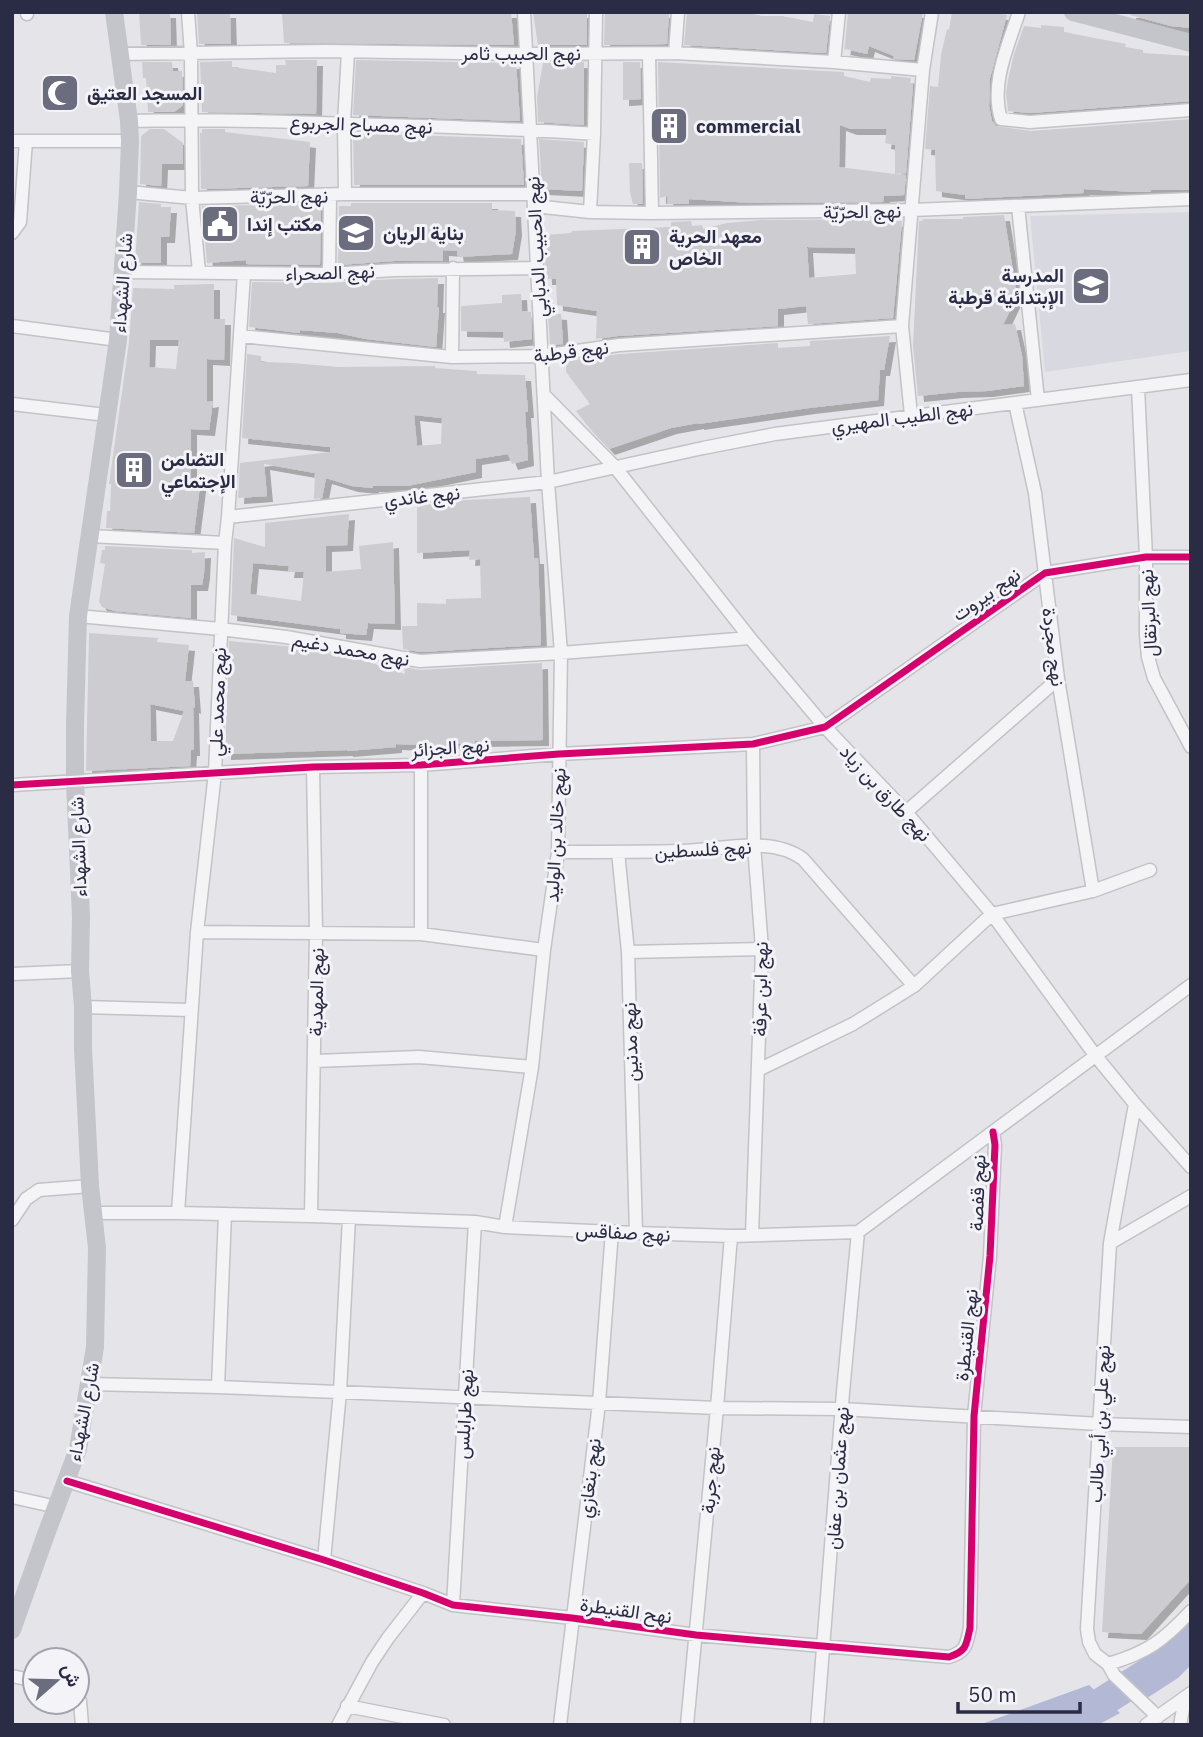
<svg xmlns="http://www.w3.org/2000/svg" width="1203" height="1737" viewBox="0 0 1203 1737" font-family="'IBM Plex Sans',Vazirmatn,sans-serif">
  <style>
    .built { fill: #d8d8e1 }
    .water { fill: #b3b8d5 }
    .lines { fill: none; stroke-linecap: round; stroke-linejoin: round }
    .river { stroke: #b3b8d5; stroke-width: 30 }
    .building { fill: #ccccd1; fill-rule: evenodd; filter: url(#shadow) }
    .street-casing { stroke: #c2c2c7; stroke-width: 15 }
    .street { stroke: #f4f4f6; stroke-width: 12 }
    .secondary { stroke: #c4c4cb; stroke-width: 18 }
    .cycleway-casing { stroke: #f3f3f8; stroke-width: 11 }
    .cycleway { stroke: #d6006c; stroke-width: 7 }
    .labels { text-anchor: middle; stroke-width: 6; stroke-linejoin: round; paint-order: stroke }
    .street-label { font-size: 19px; fill: #2a2b44; stroke: #f3f3f8 }
    .poi-label { font-size: 19px; font-weight: bold; fill: #2a2b44; stroke: #f3f3f8; text-anchor: start }
  </style>
  <defs>
    <filter id="shadow"><feDropShadow dx="6" dy="6" stdDeviation="0" flood-color="#0004"/></filter>
  </defs>
  <rect width="100%" height="100%" fill="#e5e5e9"/>
  <path class="built" d="M1191 212V351L1045 372 1030 216Z"/>
  <path class="water" d="M1191 1619V1665L1178 1678 1144 1700 1116 1674 1151 1659Z
    M1089 1685 1120 1713 1098 1725H979Z"/>
  <g class="lines">
    <path class="river" d="M1043 1725 1099 1704 1184 1650 1191 1643"/>
  </g>
  <path class="building" d="M139 12H170L171 45H141Z
    M197 12H230L231 44H199Z
    M282 12H511L514 45 284 43Z
    M533 12H587V45H538Z
    M605 12H669L667 44 604 45Z
    M687 12H743L762 16H782L813 22 814 14 830 16 826 53 684 45Z
    M848 12H923L914 60 893 59 894 56 869 46 867 54 845 49 844 54Z
    M952 12H991L1007 15 990 78 989 106 992 121 996 126 1031 131 1191 119V190H1150L1151 192H1134L1084 189 1083 193 965 199V195L936 191 935 150 925 149 930 86 938 87 941 55 947 29 949 30Z
    M1130 12H1191V28L1171 26 1130 15Z
    M1041 25 1064 27V32L1126 44 1125 47 1143 50V53L1191 56V101L1030 113 1008 111 1006 93 1008 80 1014 54 1024 26 1041 28Z
    M285 60H317L316 114 202 112 200 62 232 61V67L276 73V65H286Z
    M356 60 516 63 520 121 353 115Z
    M142 62H172L173 71H182L183 105 174 112H148L146 78H143Z
    M584 62V125L538 122 537 97 543 63Z
    M623 62H640L641 99 623 100Z
    M658 62 844 72V76L870 82 871 78 891 79V76L911 78 910 84H913L906 173 896 174 906 175 904 195 884 196 883 202 752 203 689 199V204H668L667 196 660 198ZM840 125 851 129H887L885 143 895 145V174L839 167Z
    M150 129H164L183 143V164H162L161 186 140 184 141 136Z
    M202 129H225V132L310 142 308 186 201 189 200 133H202Z
    M353 133 521 139 524 185H354Z
    M539 139 584 142 582 191 542 189Z
    M629 163H642L643 204H633L630 192Z
    M139 202 161 204V207H171L169 237H161V263H135Z
    M351 203H492V210L515 211 516 230 512 254 458 257 457 251 443 250V261H394L338 265 339 206H351Z
    M308 204V205L321 204 320 265 246 264V260L207 263 202 206Z
    M1004 215 1017 296 1003 325 1015 324 1022 356 1024 386 987 391 957 392 918 396 913 346 919 221H922L923 219H963V217Z
    M882 219V220L902 221 893 318 808 324 806 306 778 309V326L618 336 596 339 597 311 557 305 556 279H546L544 235 571 233 572 231 671 227V222L691 221 692 226 702 225 703 229 727 223 761 220ZM807 247 855 248 856 274 809 278Z
    M438 278 437 307H439L436 347 366 339 338 333 300 330V333L249 327 252 282 329 283 394 279Z
    M214 284V319H225L224 360 207 359V402L213 401 209 430 191 429V478H201L194 533 106 528 107 511H110L111 484H109L129 342 133 288 174 289V285ZM150 340H179L176 369 149 367Z
    M521 294 522 311 531 312 532 339 504 342 503 332 461 331V306L502 303V295Z
    M548 313 561 314 563 344 550 345Z
    M890 336 884 370H880L878 400 809 408 698 424V423L671 428 609 449 591 430 576 411 590 404 566 372V361L620 354 778 343V348L810 346V341Z
    M247 354 261 356V362L293 363 338 367 435 366V368L477 371V374L525 375 528 412H525L528 460 512 464 508 454 476 459V472L407 486H373V488L352 486 326 478 322 498 314 499 315 473 264 464 267 496 238 498 240 463 330 452V447L242 438ZM414 415 442 418 441 444 417 446Z
    M530 497 534 558H538L541 645 421 652 403 649 402 626H417V603L446 604V599L481 598 480 559 469 560 470 550 417 553V507H419L416 506 466 500Z
    M349 514 347 545 326 546V572L361 569 359 546 393 542 395 624 368 623 366 635 340 633V629L231 615 234 538 265 547V523ZM253 563 289 566 288 572H304L301 601 250 594Z
    M105 546 192 550V553L205 552 204 573 202 585H191V618L115 611 102 607 99 602 105 564 100 563 102 550H105Z
    M89 633 158 638 157 642 189 645 185 681H193L195 708 193 707 194 750H191L190 766 86 771ZM150 704 184 711 173 741H151Z
    M229 641 285 646 356 658 405 674 404 667 420 670 542 663 543 740 475 741V744L447 743V746L396 744V747L347 751V750L225 754Z
    M1113 1447H1191V1579L1141 1634 1102 1632Z"/>
  <g class="lines">
    <g class="street-casing">
      <path id="street" d="M27 12V14
        M188 12 191 54 192 198 199 272
        M1019 12C1008 46 990 84 1001 119L1030 122 1191 110
        M675 53 678 12
        M120 54 326 51 526 54 675 53 834 62 923 70
        M649 54 652 213
        M834 62 839 12
        M129 121C214 119 300 122 385 125 455 127 524 129 594 134
        M12 141H130
        M128 192 192 198 345 194H533
        M345 194 344 123 348 52
        M534 206 590 212 652 213 912 210 1191 199
        M1018 206 1038 400
        M590 212 594 134 596 12
        M12 233 20 222 26 141
        M124 272 329 274 394 270 537 268
        M329 274 330 195
        M12 326 118 340
        M240 336 452 357 542 356 619 345 902 326
        M452 357 453 268
        M1138 387 1146 557V635L1148 657 1154 678 1191 747
        M544 395 615 467 750 638 825 727 906 812 992 914 1095 1055 1135 1104 1191 1167
        M12 404 106 415
        M911 415 902 326 923 70 932 12
        M228 517 548 482 703 448 775 434 1191 380
        M90 536 225 543
        M78 616 220 629 286 637 420 661 561 653 750 638
        M421 765V934
        M12 785 313 767 421 765 559 754 753 744 825 727 1045 573 1146 557H1191
        M906 812 1058 679
        M558 852C599 852 641 852 682 851 719 850 771 835 803 859L914 986
        M618 852 628 952 636 1233
        M1093 891 1150 870
        M197 932 421 934 544 950
        M628 952 762 949
        M12 974 80 971
        M83 1007 191 1010
        M315 1061 419 1057 532 1067
        M758 1070 853 1024 914 986 992 914 1093 891 1058 679 1035 493 1015 403
        M1135 1104 1110 1243 1087 1629 1089 1642 1095 1654 1108 1664 1114 1675 1158 1717
        M94 1213H178L311 1216 475 1222 505 1227 636 1233 731 1236 858 1232 1191 985
        M178 1213 197 932 215 773 225 543 228 517 244 274
        M311 1216 316 932 313 767
        M12 1220 26 1199 39 1190 90 1186
        M505 1227 532 1067 544 950 558 852 561 653 548 482 524 12
        M752 1235 762 949 754 845 753 744
        M1110 1243 1191 1196
        M89 1384 218 1387 717 1408 842 1409 1100 1424 1191 1427
        M218 1387 225 1214
        M67 1481 324 1560 423 1593 453 1605 572 1618 696 1635 949 1657C967 1651 966 1645 970 1628L974 1416 990 1256 995 1145 993 1132
        M12 1497 57 1507
        M324 1560 340 1392 349 1218
        M453 1605 475 1222
        M1108 1664C1147 1653 1164 1640 1191 1611
        M12 1676 35 1681
        M77 1695 80 1701 82 1725
        M347 1706 444 1725
        M338 1725 372 1662 388 1638 423 1593
        M560 1725 599 1403 612 1231
        M687 1725 717 1408 731 1236
        M817 1725 843 1392 858 1232
        M1146 1725 1191 1693
        M1180 1725 1185 1698"/>
    </g>
    <use href="#street" class="street"/>
    <path class="secondary" d="M1073 12 1191 43
      M12 1630 45 1537 78 1449 95 1347 97 1248 90 1186 83 1048V1007L80 971 81 917 75 782V725L78 616 118 340 128 192 130 141 129 121 114 12"/>
    <g class="cycleway-casing">
      <path id="cycleway" d="M12 785 313 767 421 765 559 754 753 744 825 727 1045 573 1146 557H1191
        M67 1481 324 1560 423 1593 453 1605 572 1618 696 1635 949 1657C967 1651 966 1645 970 1628L974 1416 990 1256 995 1145 993 1132"/>
    </g>
    <use href="#cycleway" class="cycleway"/>
  </g>
  <defs>
    <g id="mosque-square" transform="scale(2.0125)"><rect x="-9" y="-9" width="18" height="18" rx="4" fill="#6b6c7e" stroke="#f3f3f8"/><path d="M3.5-4.9A6 6 0 1 0 3.5 4.9A5 5 0 1 1 3.5-4.9Z" fill="#fff"/></g>
    <g id="building-square" transform="scale(2.0125)"><rect x="-9" y="-9" width="18" height="18" rx="4" fill="#6b6c7e" stroke="#f3f3f8"/><path d="M-4-6H4V6H1V3H-1V6H-4ZM-2.5-4.3h1.7v1.8h-1.7ZM.8-4.3h1.7v1.8H.8ZM-2.5-1h1.7V.8h-1.7ZM.8-1h1.7V.8H.8Z" fill="#fff"/></g>
    <g id="civic-square" transform="scale(2.0125)"><rect x="-9" y="-9" width="18" height="18" rx="4" fill="#6b6c7e" stroke="#f3f3f8"/><path d="M-.6-6.5H3V-4.5H.6V-3L4-1V1h2V6H-6V1h2V-1L-.6-3ZM-1.2 2.5V6h2.4V2.5Z" fill="#fff"/></g>
    <g id="university-square" transform="scale(2.0125)"><rect x="-9" y="-9" width="18" height="18" rx="4" fill="#6b6c7e" stroke="#f3f3f8"/><path d="M0-5L7-2L0 1L-7-2ZM-4 1L0 2.5L4 1V4Q0 6-4 4Z" fill="#fff"/></g>
    <g id="school-square" transform="scale(2.0125)"><rect x="-9" y="-9" width="18" height="18" rx="4" fill="#6b6c7e" stroke="#f3f3f8"/><path d="M0-5L7-2L0 1L-7-2ZM-4 1L0 2.5L4 1V4Q0 6-4 4Z" fill="#fff"/></g>
  </defs>
  <g fill-rule="evenodd">
    <use href="#mosque-square" x="60" y="93"/>
    <use href="#building-square" x="669" y="126"/>
    <use href="#civic-square" x="220" y="224"/>
    <use href="#university-square" x="356" y="233"/>
    <use href="#building-square" x="642" y="247"/>
    <use href="#school-square" x="1091" y="286"/>
    <use href="#building-square" x="134" y="470"/>
  </g>
  <g class="labels">
    <g class="street-label">
      <text x="521" y="60">نهج الحبيب ثامر</text>
      <text transform="translate(361 124) rotate(2)" y="7">نهج مصباح الجربوع</text>
      <text transform="translate(289 196) rotate(-1)" y="7">نهج الحرّيّة</text>
      <text transform="translate(862 211) rotate(-1)" y="7">نهج الحرّيّة</text>
      <text transform="translate(536 247) rotate(-93)" y="7">نهج الحبيب الدبابي</text>
      <text transform="translate(330 272) rotate(-2)" y="7">نهج الصحراء</text>
      <text transform="translate(122 283) rotate(-86)" y="7">شارع الشهداء</text>
      <text transform="translate(571 351) rotate(-7)" y="7">نهج قرطبة</text>
      <text transform="translate(902 417) rotate(-7)" y="7">نهج الطيب المهيري</text>
      <text transform="translate(422 496) rotate(-6)" y="7">نهج غاندي</text>
      <text transform="translate(986 594) rotate(-35)" y="7">نهج بيروت</text>
      <text transform="translate(1148 613) rotate(-93)" y="7">نهج البرتقال</text>
      <text transform="translate(1054 647) rotate(83)" y="7">نهج مجردة</text>
      <text transform="translate(351 649) rotate(10)" y="7">نهج محمد دغيم</text>
      <text transform="translate(217 702) rotate(-88)" y="7">نهج محمد علي</text>
      <text transform="translate(450 747) rotate(-4)" y="7">نهج الجزائر</text>
      <text transform="translate(886 793) rotate(47)" y="7">نهج طارق بن زياد</text>
      <text transform="translate(555 835) rotate(-87)" y="7">نهج خالد بن الوليد</text>
      <text transform="translate(78 847) rotate(-92)" y="7">شارع الشهداء</text>
      <text transform="translate(703 849) rotate(-3)" y="7">نهج فلسطين</text>
      <text transform="translate(760 989) rotate(-89)" y="7">نهج ابن عرفة</text>
      <text transform="translate(316 992) rotate(-89)" y="7">نهج المهدية</text>
      <text transform="translate(630 1042) rotate(-92)" y="7">نهج مدنين</text>
      <text transform="translate(977 1193) rotate(-88)" y="7">نهج قفصة</text>
      <text transform="translate(623 1232) rotate(3)" y="7">نهج صفاقس</text>
      <text transform="translate(966 1335) rotate(-84)" y="7">نهج القنيطرة</text>
      <text transform="translate(83 1412) rotate(-79)" y="7">شارع الشهداء</text>
      <text transform="translate(464 1414) rotate(-87)" y="7">نهج طرابلس</text>
      <text transform="translate(1099 1424) rotate(-87)" y="7">نهج علي بن أبي طالب</text>
      <text transform="translate(589 1478) rotate(-83)" y="7">نهج بنغازي</text>
      <text transform="translate(837 1478) rotate(-86)" y="7">نهج عثمان بن عفان</text>
      <text transform="translate(710 1480) rotate(-85)" y="7">نهج جربة</text>
      <text transform="translate(626 1610) rotate(8)" y="7">نهح القنيطرة</text>
    </g>
    <g class="poi-label">
      <text x="87" y="100">المسجد العتيق</text>
      <text x="696" y="133">commercial</text>
      <text x="247" y="231">مكتب إندا</text>
      <text x="383" y="240">بناية الريان</text>
      <text x="669" y="243">معهد الحرية<tspan x="669" dy="22">الخاص</tspan></text>
      <text x="1064" y="282" text-anchor="end">المدرسة<tspan x="1064" dy="22">الإبتدائية قرطبة</tspan></text>
      <text x="161" y="466">التضامن<tspan x="161" dy="22">الإجتماعي</tspan></text>
    </g>
  </g>
  <rect width="1203" height="1737" fill="none" stroke="#2a2b44" stroke-width="28"/>
  <g transform="translate(56 1681) rotate(70)"><circle r="33" fill="#f3f3f8" stroke="#a3a3b0" stroke-width="2"/>
  <path d="M0-5L12 26L0 18L-12 26Z" fill="#6b6c7e"/>
  <text y="-10" font-size="19" font-weight="bold" text-anchor="middle" fill="#2a2b44">ش</text>
  </g>
  <path d="M958 1702v10h122v-10" fill="none" stroke="#2a2b44" stroke-width="3.5"/>
  <text x="968" y="1702" font-size="21" fill="#2a2b44" stroke="#f3f3f8" stroke-width="5" paint-order="stroke">50 m</text>
</svg>
